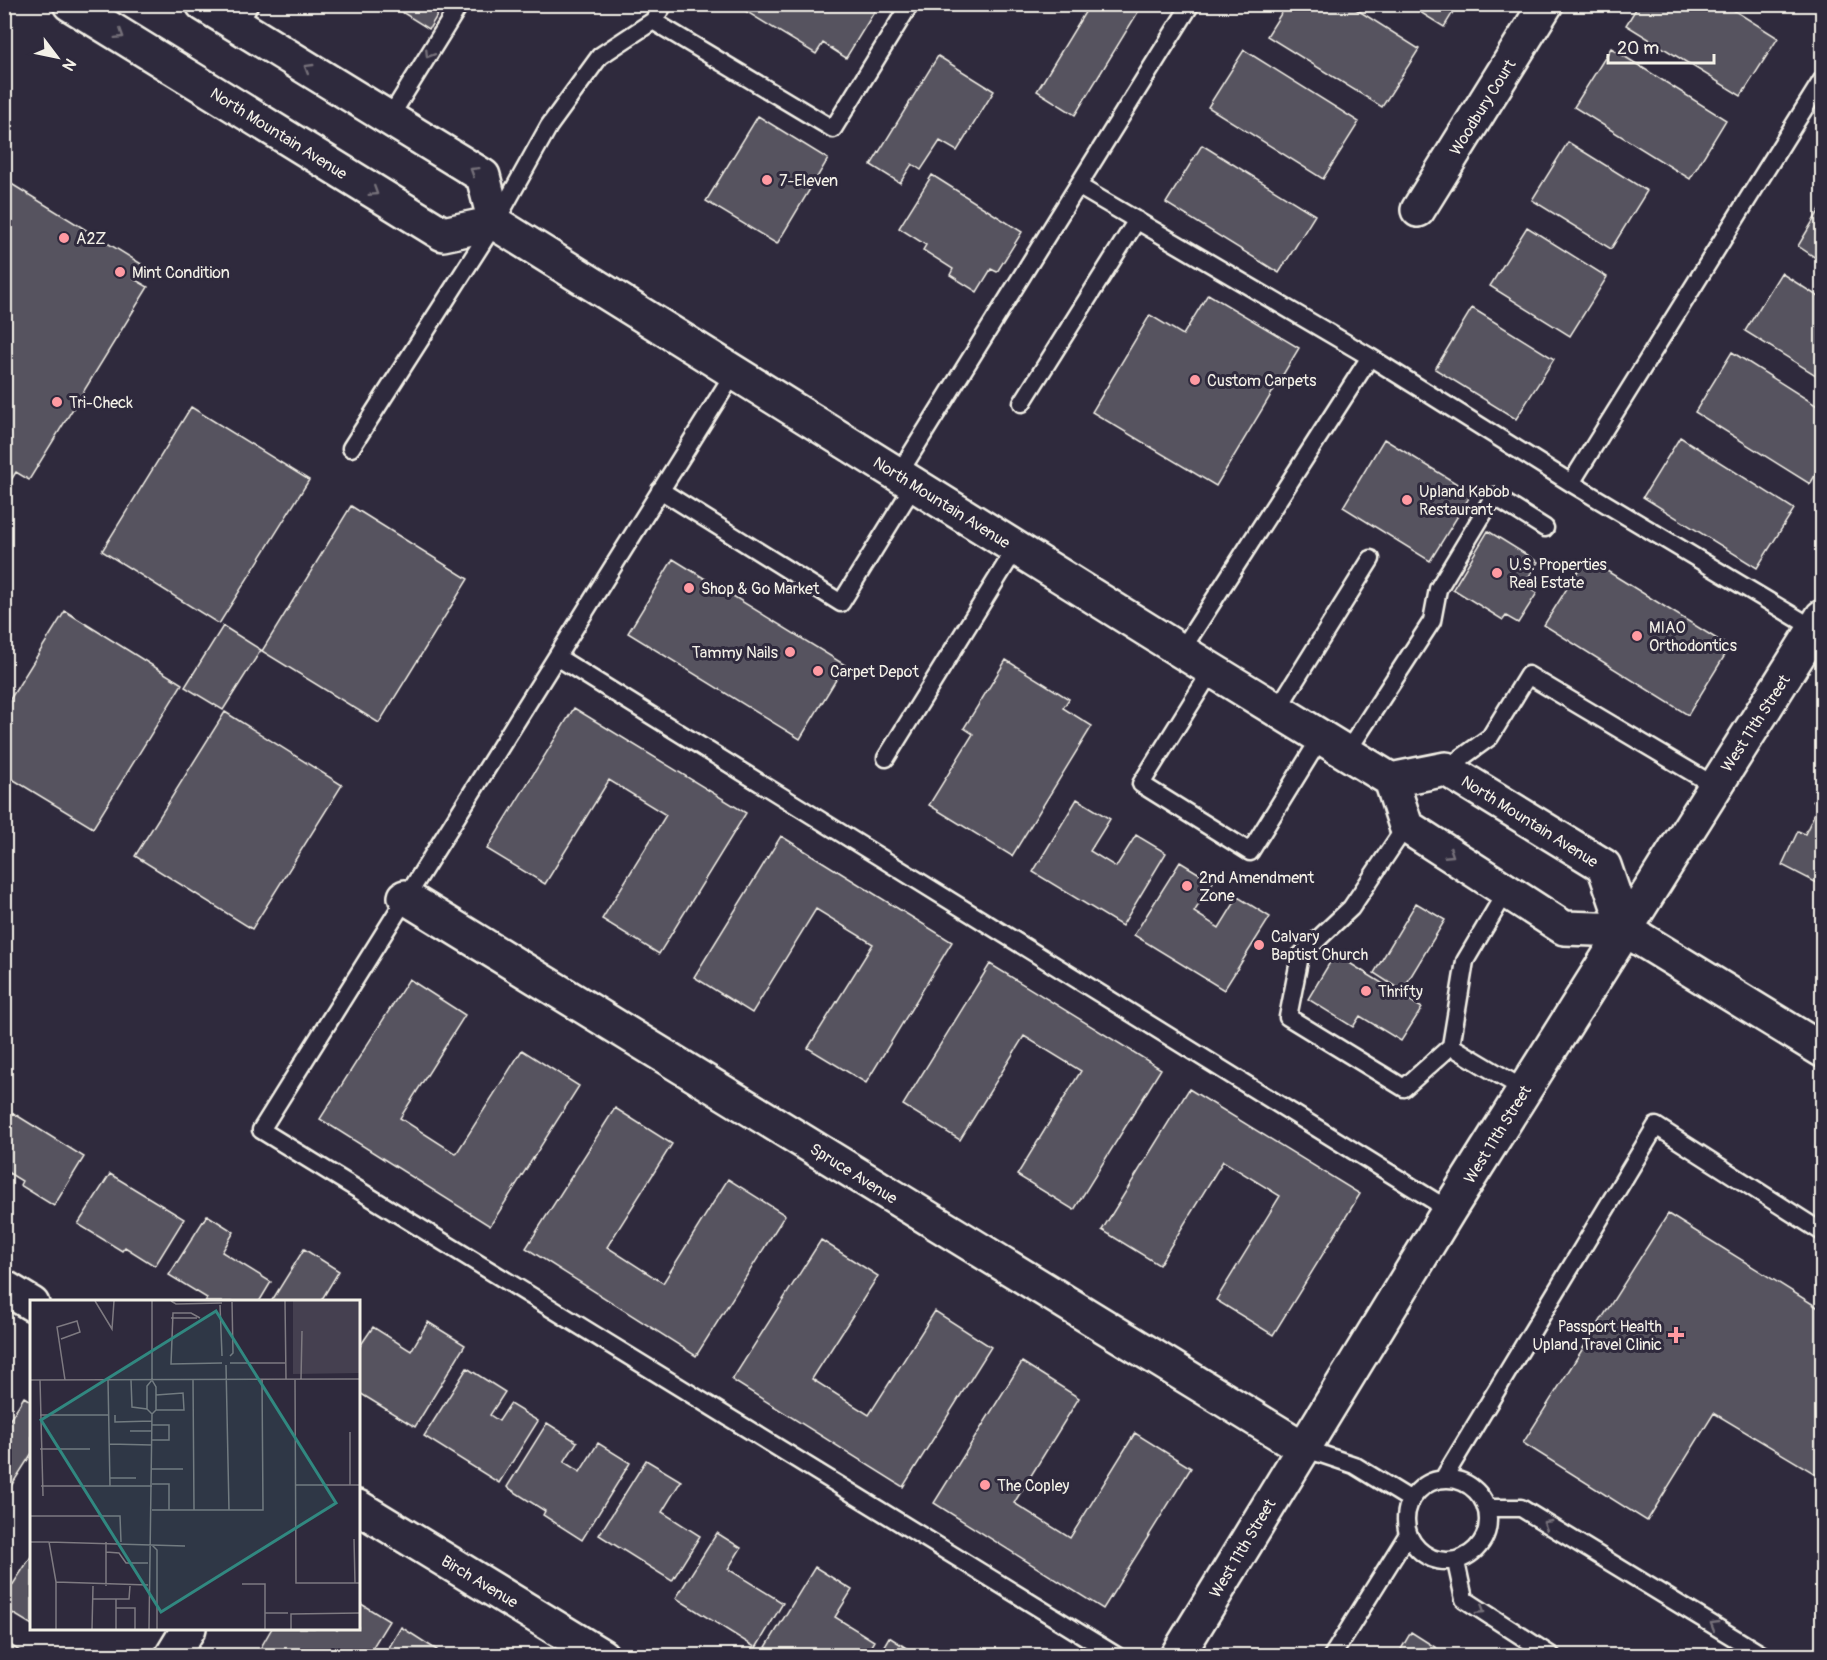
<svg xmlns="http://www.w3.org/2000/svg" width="1827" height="1660" viewBox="0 0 1827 1660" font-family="Pangolin,sans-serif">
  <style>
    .building { fill: #56525f; stroke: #f4f1e8; stroke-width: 1.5 }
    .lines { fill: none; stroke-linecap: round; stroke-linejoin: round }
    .lane-casing { stroke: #f4f1e8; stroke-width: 21 }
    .street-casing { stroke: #f4f1e8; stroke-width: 38 }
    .secondary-casing { stroke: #f4f1e8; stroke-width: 38 }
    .primary-casing { stroke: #f4f1e8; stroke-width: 38 }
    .lane { stroke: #2f2a3d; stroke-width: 16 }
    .street { stroke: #2f2a3d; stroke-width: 33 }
    .secondary { stroke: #2f2a3d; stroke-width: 33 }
    .primary { stroke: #2f2a3d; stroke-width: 33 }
    .oneway { stroke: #747079 }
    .poi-dot { fill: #ff9aa2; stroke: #2f2a3d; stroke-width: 2 }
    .labels { text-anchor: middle; stroke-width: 6; stroke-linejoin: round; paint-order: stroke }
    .street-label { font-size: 16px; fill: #f4f1e8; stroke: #2f2a3d }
    .poi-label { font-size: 16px; fill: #f4f1e8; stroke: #2f2a3d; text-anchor: start }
    .inset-road { fill: none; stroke: #7e7a81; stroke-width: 1.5 }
    .view { fill: #318880; fill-opacity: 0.15; stroke: #318880; stroke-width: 3 }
    .inset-edge { fill: none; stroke: #f4f1e8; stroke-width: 3 }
  </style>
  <rect width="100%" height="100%" fill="#2f2a3d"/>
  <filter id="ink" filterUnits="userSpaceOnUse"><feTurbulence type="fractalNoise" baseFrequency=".0167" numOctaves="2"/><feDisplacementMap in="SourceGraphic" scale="12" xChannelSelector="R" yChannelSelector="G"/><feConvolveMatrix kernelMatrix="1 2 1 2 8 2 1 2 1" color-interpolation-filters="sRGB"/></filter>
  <g filter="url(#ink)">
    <path class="building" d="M389 4H444L429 29Z
      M734 4H879L846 58 823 43 816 54Z
      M1090 4H1143L1075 115 1037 91Z
      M1287 4H1348L1419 49 1382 107 1267 36Z
      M1407 4H1458L1444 27Z
      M1639 4H1724L1778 38 1741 96 1626 25Z
      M1611 48 1726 120 1690 179 1574 107Z
      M1244 50 1359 122 1323 179 1208 107Z
      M938 56 994 91 957 151 940 141 921 170 912 164 900 183 871 165Z
      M758 116 828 159 777 244 706 201Z
      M1568 142 1647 191 1611 249 1532 200Z
      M1202 145 1315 215 1279 273 1166 203Z
      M932 175 1022 232 997 272 991 269 977 292 950 275 953 269 923 250 926 245 899 228Z
      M5 180 143 265 134 279 148 287 29 480 16 472 8 485 4 483Z
      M1822 206V262L1798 246Z
      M1527 227 1607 277 1570 336 1490 286Z
      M1781 273 1822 299V379L1745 331Z
      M1208 294 1299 348 1216 486 1092 412 1150 315 1183 335Z
      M1472 308 1554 359 1516 419 1435 369Z
      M1732 352 1822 409V464L1810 484 1695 412Z
      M191 407 309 480 219 624 102 551Z
      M1680 437 1794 509 1757 568 1643 497Z
      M1384 439 1472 493 1430 561 1343 507Z
      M351 506 468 579 379 723 262 651Z
      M1488 531 1538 562 1524 584 1537 593 1518 623 1506 616 1503 620 1453 589Z
      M1586 558 1730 647 1688 715 1544 625Z
      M673 559 845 665 800 739 628 633Z
      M65 611 182 684 93 828 4 774V709Z
      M223 626 261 650 223 710 185 687Z
      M1006 660 1069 699 1063 708 1092 726 1012 856 929 805 973 734 964 728Z
      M574 708 746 813 659 954 602 919 666 815 609 780 545 884 487 849Z
      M225 712 342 785 252 929 135 856Z
      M1822 781V872L1817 883 1782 865 1798 831 1805 834 1819 804 1813 801Z
      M1077 799 1110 819 1090 851 1116 867 1136 835 1166 853 1122 926 1033 872Z
      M781 836 952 942 866 1083 808 1048 873 944 816 909 752 1013 694 977Z
      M1180 862 1213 882 1194 912 1219 928 1238 897 1270 917 1224 990 1134 935Z
      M1416 903 1445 920 1402 991 1374 973Z
      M1335 954 1422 1008 1401 1041 1360 1016 1353 1027 1308 999Z
      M990 964 1161 1069 1074 1210 1017 1175 1081 1071 1024 1036 960 1140 903 1105Z
      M409 979 465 1015 400 1118 456 1154 522 1050 579 1086 490 1226 320 1119Z
      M1189 1089 1360 1194 1273 1335 1216 1300 1280 1196 1223 1161 1159 1265 1102 1230Z
      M615 1108 672 1144 607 1247 663 1283 728 1179 785 1215 696 1356 526 1248Z
      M13 1113 84 1157 54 1206 20 1185 22 1181 4 1170V1127Z
      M110 1174 184 1219 155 1266 125 1247 122 1251 78 1224Z
      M1668 1214 1822 1310V1478L1714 1413 1647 1521 1523 1443Z
      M207 1215 234 1232 222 1252 271 1282 259 1302H205L207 1298 169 1275Z
      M821 1240 878 1276 812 1379 869 1415 935 1311 991 1347 903 1487 732 1380Z
      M304 1249 339 1271 322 1299 326 1302H271Z
      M428 1322 465 1345 415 1427 358 1392V1349L373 1327 411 1351Z
      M1022 1362 1079 1398 1014 1503 1070 1538 1135 1433 1191 1468 1103 1609 934 1503Z
      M467 1368 505 1392 490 1415 499 1421 510 1404 538 1421 499 1483 424 1436Z
      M24 1397 32 1402V1453L4 1497V1419L9 1421Z
      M547 1423 577 1442 564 1462 580 1472 598 1443 630 1463 582 1540 543 1515 545 1511 507 1487Z
      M646 1460 681 1481 662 1512 700 1536 672 1581 599 1535Z
      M717 1533 741 1548 728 1569 783 1603 756 1648 676 1598Z
      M32 1555V1625L4 1608V1598Z
      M815 1567 852 1590 835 1617 874 1641 865 1656H779L766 1647Z
      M358 1602 389 1621 368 1655 362 1651 359 1656H256L272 1628H335L337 1630 338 1628H358Z
      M401 1627 437 1650 434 1656H384Z
      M1411 1632 1449 1656H1397Z
      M889 1637 919 1656H878Z
      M4 1641 26 1655V1656H4Z"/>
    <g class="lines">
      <g class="lane-casing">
        <path id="lane" d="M653 21 833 129 910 4
          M238 26 250 4
          M390 117 460 4
          M1078 186 1370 357 1571 483 1815 629
          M734 373 261 1130 1117 1656
          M1022 403 1137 220
          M351 448 495 223 549 126 600 56 653 21 664 4
          M898 475 1191 4
          M1571 483 1822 80
          M660 490 841 603 914 485
          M1181 651 1370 357
          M557 657 1449 1210
          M1212 670 1141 784 1250 852 1321 737
          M1277 710 1371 559
          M1347 752 1432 621 1438 589 1494 496 1545 528
          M886 758 1016 548
          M1446 769 1490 737 1528 675 1715 786
          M1406 826 1351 908 1300 956 1288 1017 1404 1088 1451 1046 1465 961 1507 890
          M1451 1046 1525 1090
          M1303 1448 1354 1465 1411 1500
          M1406 1520a41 41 0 1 1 82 0a41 41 0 1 1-82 0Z
          M1443 1479 1656 1126 1822 1232
          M1487 1508H1521L1764 1656
          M1456 1562 1464 1599 1552 1656
          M1332 1656 1408 1534"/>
      </g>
      <g class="street-casing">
        <path id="street" d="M1418 210 1546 4
          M405 897 1303 1448
          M4 1287 32 1304
          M358 1507 602 1656
          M172 1656 189 1628"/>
      </g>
      <g class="secondary-casing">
        <path id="secondary" d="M1177 1656 1449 1210 1822 617"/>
      </g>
      <g class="primary-casing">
        <path id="primary" d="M70 4 443 234 495 223
          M203 4 483 176 495 223 1181 651 1391 780 1406 826 1564 928 1626 930 1822 1050
          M1391 780 1446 769 1604 866 1626 930"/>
      </g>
      <use href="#lane" class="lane"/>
      <use href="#street" class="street"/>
      <use href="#secondary" class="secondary"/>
      <use href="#primary" class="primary"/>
    </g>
    <defs><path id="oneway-chevron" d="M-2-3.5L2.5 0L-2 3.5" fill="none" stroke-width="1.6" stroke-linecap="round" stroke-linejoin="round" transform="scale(1.5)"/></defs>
    <g class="oneway">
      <use href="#oneway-chevron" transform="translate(120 35) rotate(32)"/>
      <use href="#oneway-chevron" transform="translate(429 54) rotate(122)"/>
      <use href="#oneway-chevron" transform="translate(308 68) rotate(-149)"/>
      <use href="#oneway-chevron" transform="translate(474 171) rotate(-148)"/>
      <use href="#oneway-chevron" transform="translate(374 192) rotate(32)"/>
      <use href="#oneway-chevron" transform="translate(1450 854) rotate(33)"/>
      <use href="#oneway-chevron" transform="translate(1547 1524) rotate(-149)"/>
      <use href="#oneway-chevron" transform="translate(1481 1610) rotate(32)"/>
      <use href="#oneway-chevron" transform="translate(1714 1625) rotate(-149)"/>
    </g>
  </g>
  <g class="poi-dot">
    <circle cx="767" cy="180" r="6"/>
    <circle cx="64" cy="238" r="6"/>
    <circle cx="120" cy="272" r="6"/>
    <circle cx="1195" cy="380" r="6"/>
    <circle cx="57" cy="402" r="6"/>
    <circle cx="1407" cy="500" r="6"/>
    <circle cx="1497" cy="573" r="6"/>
    <circle cx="689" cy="588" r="6"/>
    <circle cx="1637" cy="636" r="6"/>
    <circle cx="790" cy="652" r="6"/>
    <circle cx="818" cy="671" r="6"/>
    <circle cx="1187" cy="886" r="6"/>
    <circle cx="1259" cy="945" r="6"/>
    <circle cx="1366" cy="991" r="6"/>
    <path d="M1673 1326h6v6h6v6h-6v6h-6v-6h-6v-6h6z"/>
    <circle cx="985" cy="1485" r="6"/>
  </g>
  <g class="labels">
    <g class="street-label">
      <text transform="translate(1482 107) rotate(-58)" y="6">Woodbury Court</text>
      <text transform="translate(279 133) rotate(32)" y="6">North Mountain Avenue</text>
      <text transform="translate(942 502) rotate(32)" y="6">North Mountain Avenue</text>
      <text transform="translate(1755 723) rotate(-57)" y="6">West 11th Street</text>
      <text transform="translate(1530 821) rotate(32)" y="6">North Mountain Avenue</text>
      <text transform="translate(1497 1134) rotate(-58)" y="6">West 11th Street</text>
      <text transform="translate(854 1173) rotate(32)" y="6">Spruce Avenue</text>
      <text transform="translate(1242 1548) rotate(-59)" y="6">West 11th Street</text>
      <text transform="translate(480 1581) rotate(31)" y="6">Birch Avenue</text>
    </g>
    <g class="poi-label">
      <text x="779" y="186">7-Eleven</text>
      <text x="76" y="244">A2Z</text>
      <text x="132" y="278">Mint Condition</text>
      <text x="1207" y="386">Custom Carpets</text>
      <text x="69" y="408">Tri-Check</text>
      <text x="1419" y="497">Upland Kabob<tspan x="1419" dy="18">Restaurant</tspan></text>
      <text x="1509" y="570">U.S. Properties<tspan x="1509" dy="18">Real Estate</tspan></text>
      <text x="701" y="594">Shop &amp; Go Market</text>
      <text x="1649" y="633">MIAO<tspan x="1649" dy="18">Orthodontics</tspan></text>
      <text x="778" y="658" text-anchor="end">Tammy Nails</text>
      <text x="830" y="677">Carpet Depot</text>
      <text x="1199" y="883">2nd Amendment<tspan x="1199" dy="18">Zone</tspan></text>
      <text x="1271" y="942">Calvary<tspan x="1271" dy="18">Baptist Church</tspan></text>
      <text x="1378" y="997">Thrifty</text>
      <text x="1662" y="1332" text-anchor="end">Passport Health<tspan x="1662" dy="18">Upland Travel Clinic</tspan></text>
      <text x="997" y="1491">The Copley</text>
    </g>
  </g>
  <g transform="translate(30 1300)">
    <rect width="330" height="330" fill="#2f2a3d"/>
    <path d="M263 1H330V73L263 74Z" fill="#454050"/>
    <path class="inset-road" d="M65 1 82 29 84 1M141 1 146 4 192 3M255 1 256 79M190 5 192 56M141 18H167M170 18 161 13H143L141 64 192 63M31 39 50 32 47 21 27 27 35 80M200 56 203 53 202 2M200 63H255M196 65 199 210M265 79 266 283H330M271 79 272 31M0 80 330 79M10 80 13 196M78 80 80 186M101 80 102 107 117 109M163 80 164 210M126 110H154L153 93 126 95M122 114 117 109V86L122 80M10 115H79M85 115V122L122 121M122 125H139V140H122M100 131H122M320 132V185M79 144 122 145M10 149H60M122 169H153M80 178H106M122 184H139V210M266 185H330M11 186H122M122 210H233L232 79M0 216H90L91 242M324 239 325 283M0 242H19M122 245 127 250V329M76 252 89 253 96 263H118M212 284H235V329M118 285 26 282 19 242 155 246M76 286V242M62 299H86M86 308H105V329M235 313H258M26 329V282M62 329 63 286M86 329V299H99L100 286M119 329 122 114 126 110V87L122 80V1M261 329V314L330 313"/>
    <path class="view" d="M186 11 306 203 131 312 11 120Z"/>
    <rect width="330" height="330" class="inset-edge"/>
  </g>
  <rect width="1827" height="1660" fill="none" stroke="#2f2a3d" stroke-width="24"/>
  <rect x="12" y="12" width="1803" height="1636" fill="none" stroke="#f4f1e8" stroke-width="2" filter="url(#ink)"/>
  <g transform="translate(57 57) rotate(122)" stroke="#2f2a3d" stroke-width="4.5" paint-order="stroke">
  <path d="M0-4.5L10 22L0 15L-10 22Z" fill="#f4f1e8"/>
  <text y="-9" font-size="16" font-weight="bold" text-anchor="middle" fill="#f4f1e8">N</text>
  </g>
  <path d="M1608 54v9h106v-9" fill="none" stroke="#f4f1e8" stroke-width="3"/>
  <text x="1617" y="54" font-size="18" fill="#f4f1e8" stroke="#2f2a3d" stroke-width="4.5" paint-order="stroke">20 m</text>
</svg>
